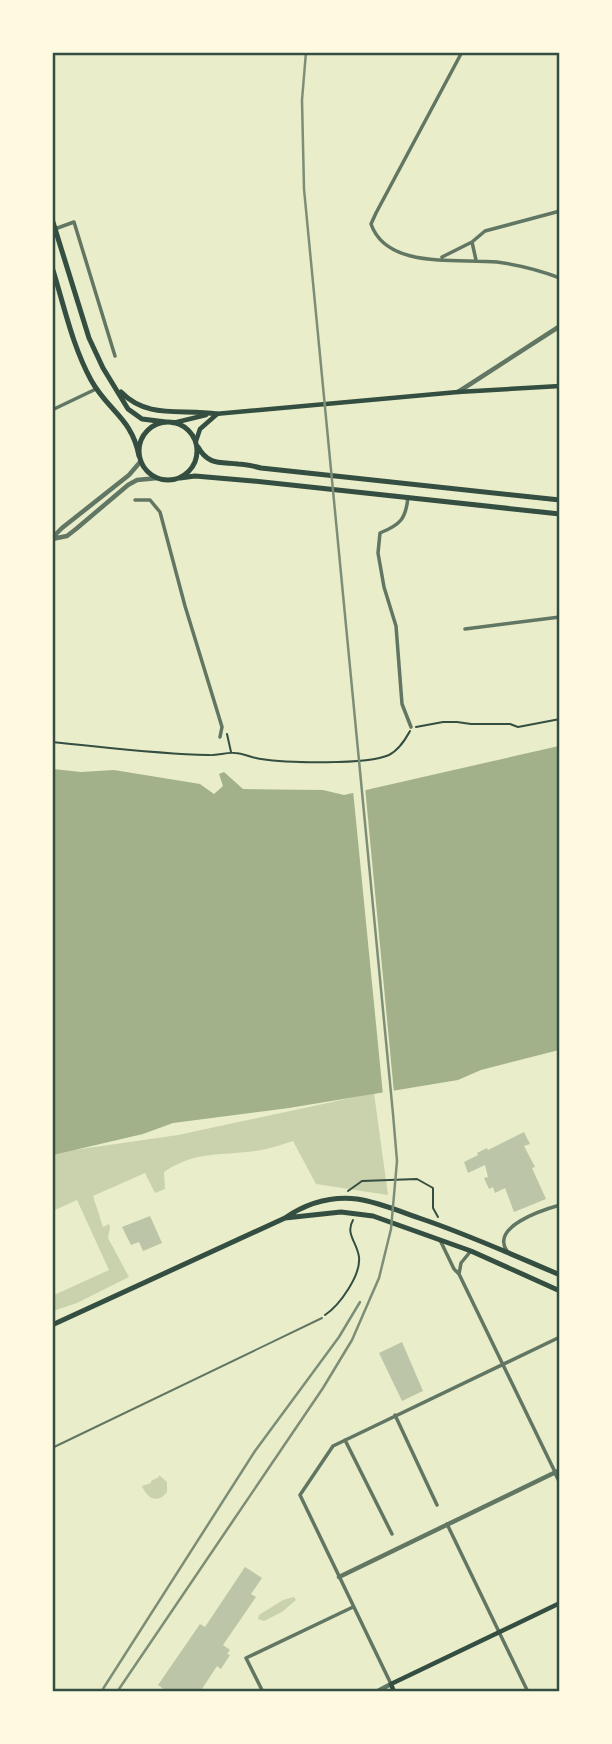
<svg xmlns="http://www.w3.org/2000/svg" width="612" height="1744" viewBox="0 0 612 1744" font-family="Mulish,sans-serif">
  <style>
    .green { fill: #cad2ad }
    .water { fill: #a3b18a }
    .pier { fill: #e9edc9 }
    .building { fill: #bcc5a7 }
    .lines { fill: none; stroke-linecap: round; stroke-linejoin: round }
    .path { stroke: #344e41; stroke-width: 2 }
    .service { stroke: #617663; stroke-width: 2 }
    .minor { stroke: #617663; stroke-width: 3.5 }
    .tertiary { stroke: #617663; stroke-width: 4.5 }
    .secondary { stroke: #344e41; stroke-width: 4.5 }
    .primary { stroke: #344e41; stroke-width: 5 }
    .rail { stroke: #7c8e77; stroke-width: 2.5 }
    .neatline { fill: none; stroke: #344e41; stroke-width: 2.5 }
  </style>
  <rect width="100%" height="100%" fill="#e9edc9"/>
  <path class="green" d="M374 1093 388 1195 316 1184 293 1141C283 1144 272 1148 261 1150 224 1157 199 1149 164 1172L165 1189 155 1193 145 1173 93 1196 103 1227 109 1224 110 1228 108 1238 129 1277 77 1303 53 1311 52 1296 109 1270 77 1200 53 1211V1153L178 1135Z
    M159 1475 167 1482V1492C158 1504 147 1499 142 1486L151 1483V1481L159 1477Z
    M294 1597 296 1600 282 1612 264 1621 258 1619 259 1615 283 1600Z"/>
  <path class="water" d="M559 746V1050L481 1070 458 1080 289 1108 173 1123 143 1134 53 1155V769L81 772 114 770 200 784 214 794 223 786 219 774 224 772 243 789 323 790 344 795Z"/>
  <path class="pier" d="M365 787 394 1093 383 1095 353 790Z"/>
  <path class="building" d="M524 1132 530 1144 524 1146 535 1167 532 1168 546 1199 514 1212 505 1188 495 1193 493 1187 489 1189 484 1178 488 1177 485 1165 468 1173 464 1162 478 1155 477 1153 487 1148 488 1150Z
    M150 1216 162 1243 143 1251 139 1242 131 1245 122 1227Z
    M402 1342 423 1391 402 1401 379 1353Z
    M245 1567 262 1578 251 1594 256 1597 223 1645 230 1650 227 1654 230 1655 221 1669 217 1666 200 1692H168L158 1685 200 1624 205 1627Z"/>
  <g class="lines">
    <path class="path" d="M416 727 443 722H457L471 724H510L518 727 560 719
      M227 734 231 752
      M52 742C104 747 156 754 208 755 217 756 226 752 235 753 243 753 252 758 261 759 287 763 367 765 389 755 399 750 405 740 410 731
      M348 1191 362 1181 417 1179 433 1188V1208L438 1217
      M325 1315C340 1305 361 1275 359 1257 357 1242 345 1234 353 1220"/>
    <path class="service" d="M52 1448 322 1318"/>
    <path class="minor" d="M462 52 376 213 371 224C387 270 458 258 497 262 519 265 539 270 560 278
      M52 230 74 222 115 356
      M472 242 476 260
      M442 257 472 242 485 231 560 211
      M52 410 96 389
      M408 497C406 519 400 525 380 533L378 553 384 587 396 626 402 704 411 727
      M135 500H150L160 512 185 606 219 717 222 727 220 737
      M465 629 560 617
      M440 1240 454 1269 459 1274 555 1472
      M507 1251C490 1227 542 1210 560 1205
      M459 1274 461 1263 470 1252
      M395 1415 437 1505
      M345 1440 392 1534
      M447 1524 528 1692
      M391 1684 300 1495 333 1446 560 1337
      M263 1692 246 1658 353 1607"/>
    <path class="tertiary" d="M458 392 560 326
      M52 538 62 528 129 475 141 461
      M52 539 67 536 76 529 128 485 137 480 158 478
      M555 1472 560 1482
      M339 1577 560 1470
      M376 1692 391 1684"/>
    <path class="secondary" d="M215 414 458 392 560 386
      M173 423 206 415
      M196 441 200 429 216 415
      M394 1692 391 1684 560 1603"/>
    <path class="primary" d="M52 219 89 338 103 368 128 409 142 419 166 422
      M52 267C64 305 72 345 91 380 108 411 132 418 139 456
      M121 392C148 420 183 408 217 414
      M139 451a29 29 0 1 1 58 0a29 29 0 1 1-58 0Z
      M198 447C208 465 219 462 238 464 245 464 253 466 261 468L560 500
      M180 478 195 476 253 481 560 514
      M285 1218 341 1212 373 1216 471 1251 560 1291
      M52 1325 285 1218C307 1203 330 1196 357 1199 378 1202 399 1211 419 1218 467 1234 513 1255 560 1275"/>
    <path class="rail" d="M101 1692 255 1451 339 1337 360 1302
      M117 1692 323 1388 352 1340 379 1278 391 1229 397 1161 393 1114 304 189 302 100 306 52"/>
  </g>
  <rect width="612" height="1744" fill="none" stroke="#fefae0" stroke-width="108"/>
  <rect x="54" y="54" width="504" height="1636" class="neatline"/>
</svg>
